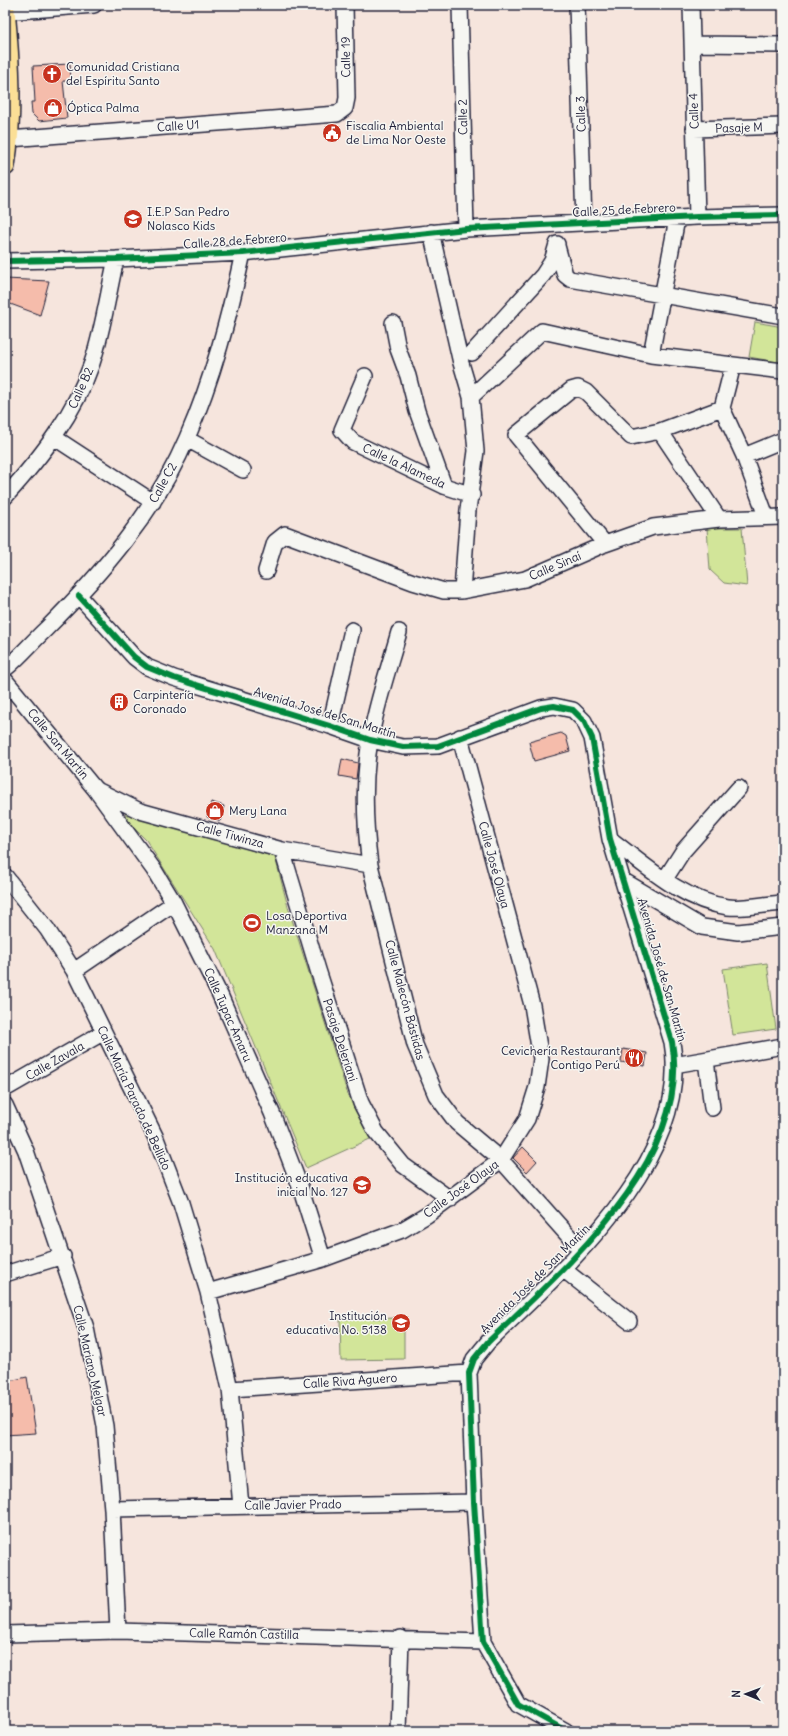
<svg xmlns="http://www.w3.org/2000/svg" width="788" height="1736" viewBox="0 0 788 1736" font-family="Delius,sans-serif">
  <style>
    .green { fill: #d2e599; stroke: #7a846a }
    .building { fill: #f5bcab; stroke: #22223b }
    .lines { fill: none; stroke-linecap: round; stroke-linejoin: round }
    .minor-casing { stroke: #22223b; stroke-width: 18 }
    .major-casing { stroke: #22223b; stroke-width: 22 }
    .minor { stroke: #f6f6f2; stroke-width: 15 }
    .major { stroke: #fbdf96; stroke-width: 19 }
    .cycleway-casing { stroke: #f6f6f2; stroke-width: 8 }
    .cycleway { stroke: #00873e; stroke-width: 6 }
    .labels { text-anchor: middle; stroke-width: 3; stroke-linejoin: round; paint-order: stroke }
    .street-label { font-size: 12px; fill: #22223b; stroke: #f6f6f2 }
    .poi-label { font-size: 12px; fill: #22223b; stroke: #f6f6f2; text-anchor: start }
  </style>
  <rect width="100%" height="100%" fill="#f6e5dd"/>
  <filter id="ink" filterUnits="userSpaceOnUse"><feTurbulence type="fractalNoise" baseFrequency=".025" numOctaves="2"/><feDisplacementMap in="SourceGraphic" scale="8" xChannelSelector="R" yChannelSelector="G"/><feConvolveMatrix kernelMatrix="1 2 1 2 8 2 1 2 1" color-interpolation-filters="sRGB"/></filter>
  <g filter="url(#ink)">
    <path class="green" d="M755 322 783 327V363L749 357Z
      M707 528H742L747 586 724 583 710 570Z
      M126 813 275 857 288 907 348 1095 370 1139 306 1168 215 949 146 840 125 819Z
      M767 963 776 1029 733 1035 723 969Z
      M404 1318V1359L341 1360 340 1319Z"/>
    <path class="building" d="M70 64 71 81H63L67 118 39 121 32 114 31 102H35L33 66Z
      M5 279 49 281 40 315 5 302Z
      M561 733 566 736 570 751 534 761 529 742Z
      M342 759 358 763 356 779 339 776Z
      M211 802 224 806 220 821 207 817Z
      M623 1049 647 1053 645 1066 621 1062Z
      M523 1147 537 1161 527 1172 513 1158Z
      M27 1377 36 1433 5 1435V1382Z"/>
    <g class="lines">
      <g class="minor-casing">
        <path id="minor" d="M460 5 466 229
          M577 5 584 223
          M691 5 697 217
          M5 12 94 5
          M692 44 783 45
          M694 129 783 126
          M9 139 337 114 345 108 347 98 345 5
          M431 232 461 363 471 397 476 451 468 510 462 591
          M557 246 565 275 570 279 783 316
          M5 261 116 259 243 253 466 229 697 217 783 215
          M393 323 398 349 408 376 417 411 444 486
          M472 353 543 275 552 261 557 244
          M651 355 677 219
          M733 365 722 408 744 456 766 516
          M365 376 342 430 353 442 444 486 472 495
          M471 397 542 331 651 355 783 371
          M660 431 719 519
          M55 438 153 502
          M187 439 243 470
          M744 456 783 440
          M5 497C42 456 74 415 92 363 103 330 108 294 116 259
          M605 544 516 435 571 390 578 388 586 392 631 437 660 431 722 408
          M266 571 275 542 285 534 413 582 444 591H462L525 579 605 544 653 527 719 519 783 517
          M79 596 134 657 147 667 174 678 330 726 370 740 403 747 438 746 541 708 554 706 573 710 584 721 592 738 610 839 672 1042C693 1160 563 1269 488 1342L474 1359 469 1373 474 1502 483 1642 518 1704 566 1731
          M399 632C389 668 376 704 370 741 363 780 365 827 370 865L415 1045 436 1095 457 1123 501 1160 581 1250
          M5 669C20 657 32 642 46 629 101 574 156 511 187 438 213 378 229 317 243 253
          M5 680 95 789 154 870 174 903 220 995 272 1113 301 1189 323 1259
          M330 726 352 630
          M99 791 140 811 282 850 370 865
          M610 839C645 865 683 901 728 907 745 909 766 904 783 903
          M282 850 318 970 361 1103 376 1132 403 1165 450 1199
          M5 876 47 929 74 971 155 1136 181 1203 208 1292 230 1389 241 1506
          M665 879 683 851 739 788
          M624 881 702 927 738 932 783 927
          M74 971 174 903
          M706 1060 712 1108
          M674 1065 783 1046
          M5 1089 104 1032
          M5 1105 26 1151 86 1328 105 1426 112 1509 118 1631
          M563 1269 629 1321
          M5 1274 63 1256
          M208 1292 323 1259 402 1230 427 1215 501 1160 527 1119 537 1087 541 1059 532 1005 460 737
          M230 1389 469 1373
          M112 1509 474 1502
          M5 1634 118 1631 483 1642
          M398 1731 401 1638"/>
      </g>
      <g class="major-casing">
        <path id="major" d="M5 10C10 62 13 114 5 166"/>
      </g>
      <use href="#minor" class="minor"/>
      <use href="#major" class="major"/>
      <g class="cycleway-casing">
        <path id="cycleway" d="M5 261 116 259 243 253 466 229 697 217 783 215
          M79 596 134 657 147 667 174 678 330 726 370 740 403 747 438 746 541 708 554 706 573 710 584 721 592 738 610 839 672 1042C693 1160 563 1269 488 1342L474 1359 469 1373 474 1502 483 1642 518 1704 566 1731"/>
      </g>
      <use href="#cycleway" class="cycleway"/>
    </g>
  </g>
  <defs>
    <g id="church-disc" transform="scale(1)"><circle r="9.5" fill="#c8321e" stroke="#f6f6f2"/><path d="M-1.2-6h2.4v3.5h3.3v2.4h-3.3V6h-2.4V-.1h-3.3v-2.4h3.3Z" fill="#fff"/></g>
    <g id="shop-disc" transform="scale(1)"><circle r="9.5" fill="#c8321e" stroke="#f6f6f2"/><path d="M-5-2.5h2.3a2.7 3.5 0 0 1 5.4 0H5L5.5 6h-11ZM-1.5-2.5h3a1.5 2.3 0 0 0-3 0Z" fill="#fff"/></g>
    <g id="civic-disc" transform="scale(1)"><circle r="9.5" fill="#c8321e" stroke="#f6f6f2"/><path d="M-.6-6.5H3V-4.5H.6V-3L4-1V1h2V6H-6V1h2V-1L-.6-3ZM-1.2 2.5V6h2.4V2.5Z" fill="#fff"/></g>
    <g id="school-disc" transform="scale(1)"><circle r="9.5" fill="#c8321e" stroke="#f6f6f2"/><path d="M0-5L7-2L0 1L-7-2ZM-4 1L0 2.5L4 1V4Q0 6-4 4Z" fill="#fff"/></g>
    <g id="building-disc" transform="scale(1)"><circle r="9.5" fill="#c8321e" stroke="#f6f6f2"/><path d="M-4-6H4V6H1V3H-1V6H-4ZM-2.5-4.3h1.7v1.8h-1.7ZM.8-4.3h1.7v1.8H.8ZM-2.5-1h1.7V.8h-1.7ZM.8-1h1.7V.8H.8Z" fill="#fff"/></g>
    <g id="stadium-disc" transform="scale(1)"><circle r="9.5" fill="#c8321e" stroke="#f6f6f2"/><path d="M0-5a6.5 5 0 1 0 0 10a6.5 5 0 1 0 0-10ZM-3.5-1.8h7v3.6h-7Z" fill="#fff"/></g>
    <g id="restaurant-disc" transform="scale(1)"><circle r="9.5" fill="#c8321e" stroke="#f6f6f2"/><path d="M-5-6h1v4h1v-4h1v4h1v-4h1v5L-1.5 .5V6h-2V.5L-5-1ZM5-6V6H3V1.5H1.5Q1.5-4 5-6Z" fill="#fff"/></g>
  </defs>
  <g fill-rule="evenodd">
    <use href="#church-disc" x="52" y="74"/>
    <use href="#shop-disc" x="53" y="108"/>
    <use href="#civic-disc" x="332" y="133"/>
    <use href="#school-disc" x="133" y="219"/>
    <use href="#building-disc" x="119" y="702"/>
    <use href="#shop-disc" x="215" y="811"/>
    <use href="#stadium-disc" x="252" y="923"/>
    <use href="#restaurant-disc" x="634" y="1058"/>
    <use href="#school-disc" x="362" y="1185"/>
    <use href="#school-disc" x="401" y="1323"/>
  </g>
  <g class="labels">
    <g class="street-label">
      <text transform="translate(346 57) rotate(-91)" y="4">Calle 19</text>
      <text transform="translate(694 111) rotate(-92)" y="4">Calle 4</text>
      <text transform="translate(581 114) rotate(-92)" y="4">Calle 3</text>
      <text transform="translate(463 117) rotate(-91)" y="4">Calle 2</text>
      <text transform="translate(178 126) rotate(-4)" y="4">Calle U1</text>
      <text transform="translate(739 128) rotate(-2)" y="4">Pasaje M</text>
      <text transform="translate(624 210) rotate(-3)" y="4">Calle 25 de Febrero</text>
      <text transform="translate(235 241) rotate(-4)" y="4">Calle 28 de Febrero</text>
      <text transform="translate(81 388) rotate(-66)" y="4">Calle B2</text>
      <text transform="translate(404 466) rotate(25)" y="4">Calle la Alameda</text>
      <text transform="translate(163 483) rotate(-61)" y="4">Calle C2</text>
      <text transform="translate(555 566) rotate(-23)" y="4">Calle Sinaí</text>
      <text transform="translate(325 713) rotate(17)" y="4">Avenida José de San Martín</text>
      <text transform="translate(58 744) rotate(50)" y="4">Calle San Martín</text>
      <text transform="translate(230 835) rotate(15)" y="4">Calle Tiwinza</text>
      <text transform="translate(494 865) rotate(75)" y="4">Calle José Olaya</text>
      <text transform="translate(662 970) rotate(74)" y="4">Avenida José de San Martín</text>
      <text transform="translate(405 1000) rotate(75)" y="4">Calle Malecón Bástidas</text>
      <text transform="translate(228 1015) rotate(66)" y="4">Calle Tupac Amaru</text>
      <text transform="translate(340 1040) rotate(72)" y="4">Pasaje Deleriani</text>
      <text transform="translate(55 1061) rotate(-30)" y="4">Calle Zavala</text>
      <text transform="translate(134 1098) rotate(65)" y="4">Calle María Parado de Bellido</text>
      <text transform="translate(461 1189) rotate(-36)" y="4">Calle José Olaya</text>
      <text transform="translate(535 1279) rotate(-45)" y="4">Avenida José de San Martín</text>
      <text transform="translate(90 1361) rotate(77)" y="4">Calle Mariano Melgar</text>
      <text transform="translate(350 1381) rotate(-4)" y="4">Calle Riva Aguero</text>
      <text transform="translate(293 1505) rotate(-1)" y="4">Calle Javier Prado</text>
      <text transform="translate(244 1634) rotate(1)" y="4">Calle Ramón Castilla</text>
    </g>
    <g class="poi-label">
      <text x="66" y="71">Comunidad Cristiana<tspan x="66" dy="14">del Espíritu Santo</tspan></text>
      <text x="67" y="112">Óptica Palma</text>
      <text x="346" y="130">Fiscalia Ambiental<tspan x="346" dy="14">de Lima Nor Oeste</tspan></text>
      <text x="147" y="216">I.E.P San Pedro<tspan x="147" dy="14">Nolasco Kids</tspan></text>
      <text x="133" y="699">Carpintería<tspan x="133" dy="14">Coronado</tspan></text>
      <text x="229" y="815">Mery Lana</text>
      <text x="266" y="920">Losa Deportiva<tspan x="266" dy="14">Manzana M</tspan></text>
      <text x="620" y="1055" text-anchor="end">Cevichería Restaurant<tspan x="620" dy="14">Contigo Perú</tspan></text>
      <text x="348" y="1182" text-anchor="end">Institución educativa<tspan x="348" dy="14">inicial No. 127</tspan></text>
      <text x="387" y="1320" text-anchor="end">Institución<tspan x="387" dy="14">educativa No. 5138</tspan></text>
    </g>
  </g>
  <rect width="788" height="1736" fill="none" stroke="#f6f6f2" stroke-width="20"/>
  <rect x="10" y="10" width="768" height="1716" fill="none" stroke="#22223b" stroke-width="1.5" filter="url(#ink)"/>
  <g transform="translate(746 1694) rotate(271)" stroke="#f6f6f2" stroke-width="3" paint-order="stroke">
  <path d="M0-3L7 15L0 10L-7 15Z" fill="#22223b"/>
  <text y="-6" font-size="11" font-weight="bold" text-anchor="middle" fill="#22223b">N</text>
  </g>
</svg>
